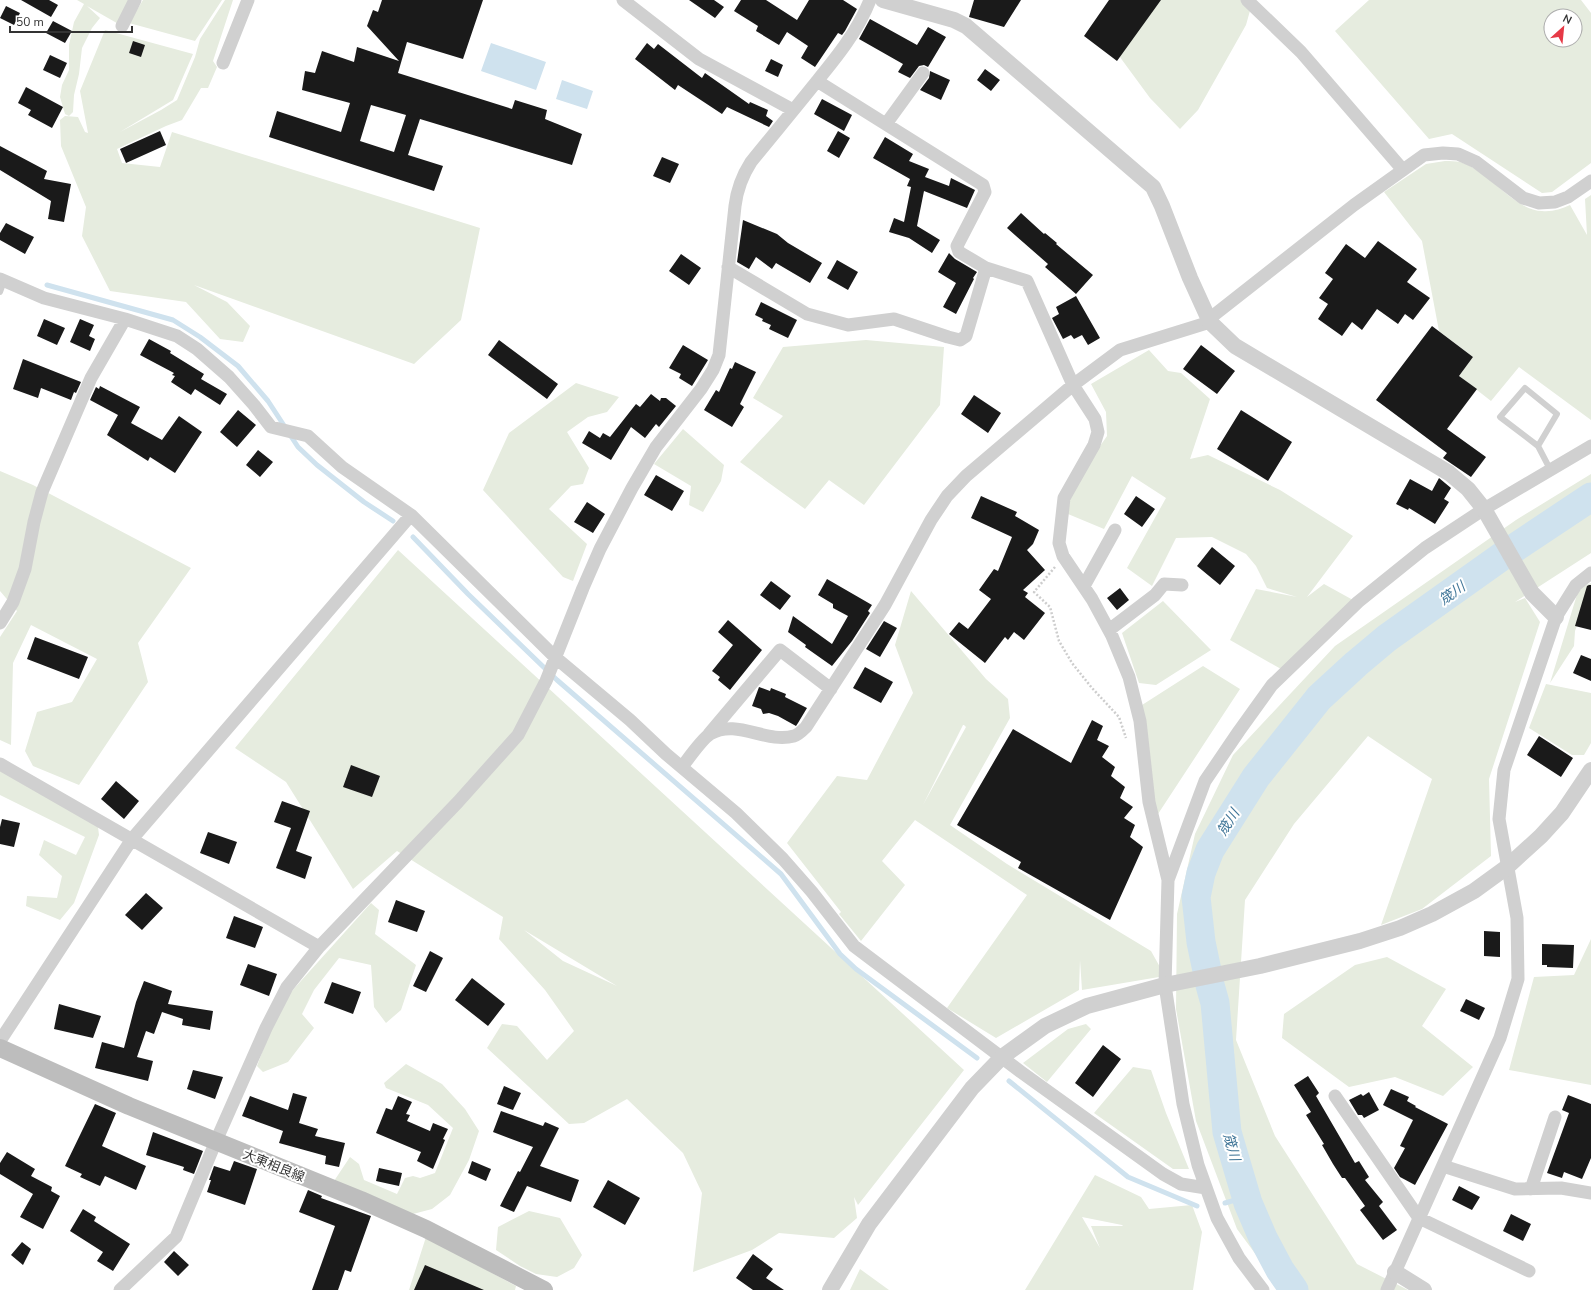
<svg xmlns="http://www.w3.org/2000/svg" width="1591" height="1290" viewBox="0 0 1591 1290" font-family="'Nunito Sans','Noto Sans JP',sans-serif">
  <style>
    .green { fill: #e6ecdf; fill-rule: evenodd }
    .water { fill: #cfe2ee }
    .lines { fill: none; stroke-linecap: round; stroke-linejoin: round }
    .stream { stroke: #cfe2ee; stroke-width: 5 }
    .river { stroke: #cfe2ee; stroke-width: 29 }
    .building { fill: #1a1a1a; fill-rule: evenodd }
    .path { stroke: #cdcdcd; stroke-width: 2.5; stroke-dasharray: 2 2; stroke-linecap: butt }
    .service { stroke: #d0d0d0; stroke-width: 6 }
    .minor { stroke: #d0d0d0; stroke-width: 13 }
    .tertiary { stroke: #d0d0d0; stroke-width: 16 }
    .secondary { stroke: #bdbdbd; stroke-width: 18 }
    .labels { text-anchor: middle; stroke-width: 4; stroke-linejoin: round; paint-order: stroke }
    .street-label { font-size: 13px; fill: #333; stroke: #fff }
    .water-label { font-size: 14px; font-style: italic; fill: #3f7597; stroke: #fff }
  </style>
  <rect width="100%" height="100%" fill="#fff"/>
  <path class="green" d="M77 0H132L122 26 87 6 100 18 92 28 82 48 79 74 74 95 73 112 69 116 65 114 60 97 62 85 69 70V45L74 22 84 4Z
    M143 0H222L195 41 129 23Z
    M225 0H233L213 61 217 67 208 88H201L182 120 166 126 117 149 122 163 160 167 172 132 480 228 461 320 414 364 194 285 227 302 250 326 243 342 220 339 186 302 110 291 82 236 86 207 61 146 60 120 65 116 78 117 85 132 88 133 80 91 105 30 193 54 173 100 120 132 161 110 177 100 195 57 200 39Z
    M1156 0H1253L1246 25 1198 110 1180 129 1150 98 1114 49Z
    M1369 0H1581L1591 13V163L1552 192 1542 193 1452 134 1429 139 1335 31ZM1551 16H1575V40H1551Z
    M1445 161C1450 161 1456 161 1460 162 1488 170 1515 211 1542 211 1552 212 1561 209 1570 205L1587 235 1585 199 1591 195V420L1519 367 1491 401 1459 376 1473 357 1439 331 1422 241 1384 192 1426 164Z
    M866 340 944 347 940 405 864 505 829 480 805 509 740 462 783 416 753 398 783 347Z
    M1149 350 1168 371 1181 373 1210 399 1190 459 1208 455 1280 490 1353 536 1307 597 1324 584 1353 600 1281 669 1230 640 1256 589 1297 597 1267 588 1256 566 1246 554 1212 537 1176 538 1152 586 1127 568 1166 498 1132 476 1104 529 1068 514 1064 498 1107 436 1106 412 1091 384Z
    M576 383 619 397 607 412 588 417 567 432 589 468 583 484 571 486 549 509 587 544 573 581 563 577 483 490 509 433Z
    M683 429 724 465 721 481 703 512 689 505 691 486 654 464Z
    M0 471 33 485 191 568 138 643 148 682 79 785 33 766 25 751 37 712 72 702 97 659 31 625 13 663 11 745 0 740V637L17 611 0 591Z
    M1591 474V553L1515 602 1525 598 1540 622 1489 779 1491 856 1422 909 1381 925 1432 779 1368 736 1294 824 1245 900 1236 1040 1275 1136 1357 1264 1408 1290H1282L1237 1229 1196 1121 1176 1009 1177 914 1195 834 1233 755 1335 646 1516 520Z
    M398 550 964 1070 858 1205 854 1197 857 1218 834 1238 779 1233 752 1250 693 1272 702 1193 683 1153 627 1099 584 1123 569 1124 487 1048 502 1024 517 1026 547 1060 574 1031 545 990 499 939 503 917 397 851 353 889 286 782 235 748ZM524 930 617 986 563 961Z
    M1591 583V604L1585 602 1575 631 1574 646 1550 683 1579 588Z
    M911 591 986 679 1008 699 1010 718 950 825 1007 864 1151 951 1165 976 1082 990 1080 960 1079 990 996 1038 947 1008 1027 895 915 820 882 861 905 885 861 941 839 914 841 912 787 843 837 776 867 780 913 693 895 645ZM964 725 966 727 923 805 963 725Z
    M1163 601 1211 650 1156 685 1139 683 1122 633Z
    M1203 666 1240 689 1158 814 1149 802 1142 705Z
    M1546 684 1591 693V743L1584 755H1572L1529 728Z
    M0 764 97 819 99 835 74 903 60 920 26 906 27 896 57 898 62 876 39 855 44 840 76 855 85 837 0 795Z
    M371 903 379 910 375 934 416 965 401 1010 386 1023 374 1007 371 965 339 958 314 990 302 1014 314 1028 288 1062 263 1072 257 1066 274 1020 291 992Z
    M1591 939V1085L1509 1070 1534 977 1574 975Z
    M1387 957 1446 989 1422 1026 1473 1067 1443 1096 1395 1077 1349 1087 1282 1038 1284 1014 1355 965Z
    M1086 1024 1091 1029 1047 1082 1023 1063 1068 1029Z
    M406 1064 442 1084 465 1109 479 1131 469 1160 450 1195 432 1209 413 1214 334 1181 350 1157 359 1164 364 1180 397 1194 405 1178 413 1176 420 1178 435 1173 453 1128 428 1105 386 1088 384 1083Z
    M1133 1067 1151 1070 1166 1113 1189 1169H1173L1094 1113Z
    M1095 1175 1141 1197 1149 1209 1192 1205 1202 1232 1193 1290H1025ZM1082 1217 1122 1225 1123 1226H1091L1100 1248Z
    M529 1211 560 1218 582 1255 574 1268 557 1277 536 1274 520 1266 496 1250 498 1227Z
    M426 1237 516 1286 515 1290H409Z
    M860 1269 889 1290H850Z"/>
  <path class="water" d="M491 43 546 62 536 90 481 71Z
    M562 80 593 91 587 109 556 99Z"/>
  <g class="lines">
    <path class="stream" d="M47 285 173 320 200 337 238 366 268 401 298 447 317 465 364 502 393 521
      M413 537 468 594 557 680 781 874 840 954 856 969 977 1058
      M1009 1081 1128 1177 1197 1206
      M1225 1203 1246 1197"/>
    <path class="river" d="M1294 1290 1280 1270 1263 1238 1248 1203 1227 1132 1215 1003 1210 985 1201 942 1196 897 1201 873 1210 850 1256 777 1319 698 1356 664 1387 638 1501 557 1591 497"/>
  </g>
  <path class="building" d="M21 0H49L58 5 51 17Z
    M382 0H483L463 59 407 42 398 73 512 109 515 100 547 110 545 119 582 134 572 165 420 119 408 155 443 166 434 191 269 137 277 111 341 132 350 103 302 90 305 71 315 73 322 51 354 62 357 47 399 61 367 26 373 10 378 12ZM371 105 406 115 394 152 360 141Z
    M689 0H714L724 7 715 18Z
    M741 0H766L797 20 809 0H843L857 9 845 31 842 35 838 33 815 67 801 58 808 46 787 32 779 45 756 31 758 26 734 11Z
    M974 0H1021L1004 27 969 17Z
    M1109 0H1161L1117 61 1084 36Z
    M6 6 20 13 14 25 0 18Z
    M870 19 917 45 928 27 946 37 928 67 924 65 919 66 910 78 898 72 903 64 859 39Z
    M53 21 72 31 65 43 46 33Z
    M133 41 145 45 141 57 129 53Z
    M647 43 654 49 658 44 702 78 705 73 749 104 750 102 768 110 766 116 773 121 769 127 727 107 722 114 678 85 675 90 635 59Z
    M50 55 67 63 60 78 43 70Z
    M771 59 783 65 778 77 765 71Z
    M985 69 1000 80 991 91 977 80Z
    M930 71 950 80 941 100 920 90 929 78Z
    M26 87 63 107 52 128 28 115 31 110 18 103Z
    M822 99 852 115 844 131 814 114Z
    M160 131 166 145 126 163 120 149Z
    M838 131 850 138 839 158 827 151Z
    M885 137 913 154 909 161 929 169 925 177 949 186 951 178 975 190 967 208 924 191 917 226 940 240 932 253 909 238 889 232 894 218 904 222 911 187 907 186 910 179 873 158Z
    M0 146 47 171 44 179 71 184 64 222 48 219 51 201 0 170Z
    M662 157 679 164 670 183 653 176Z
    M1021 213 1044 234 1045 233 1057 243 1056 244 1093 275 1076 294 1045 267 1048 264 1007 228Z
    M743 220 777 234 788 243 822 263 810 283 776 263 772 269 756 257 749 269 737 262Z
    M6 223 34 237 25 254 0 240V233Z
    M1378 241 1417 269 1407 282 1430 298 1413 320 1405 314 1398 324 1377 309 1362 330 1352 322 1342 336 1318 319 1328 304 1319 298 1333 279 1325 273 1346 244 1365 258Z
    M949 253 955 259 977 272 973 278 974 279 956 314 943 307 956 283 938 272Z
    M681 254 701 268 689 285 669 271Z
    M837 260 858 272 848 290 827 278Z
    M1076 296 1100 338 1088 345 1082 335 1074 339 1071 335 1063 339 1052 318 1059 314 1056 307Z
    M761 302 797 320 788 338 769 329 771 325 762 321 763 319 755 315Z
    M44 319 65 328 57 345 37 336Z
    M80 319 94 325 89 336 95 339 90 351 70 342Z
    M1432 326 1473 357 1459 376 1477 389 1447 429 1486 457 1471 477 1443 458 1447 453 1376 400Z
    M149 339 171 351 170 353 204 374 201 379 227 394 220 405 195 389 191 395 171 382 175 376 172 375 174 373 140 355Z
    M499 340 558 384 547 399 488 355Z
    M683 345 708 360 692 386 679 378 681 374 669 368Z
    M1201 345 1235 371 1217 394 1183 369Z
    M23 359 81 382 76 393 74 392 71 400 41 388 38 398 13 389Z
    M735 362 756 372 740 404 744 407 732 427 704 410 716 390 719 392 730 368 732 369Z
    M100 386 140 407 131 423 162 440 179 416 202 432 175 473 150 457 148 461 107 435 118 415 90 400 96 387 99 389Z
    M651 394 660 401 661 398H666L676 406 659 427 656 424 645 438 631 427 611 460 582 443 589 431 600 438 603 433 610 437 636 404 640 407Z
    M974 395 1001 413 988 433 961 414Z
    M238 410 256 425 237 447 220 432Z
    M1241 410 1292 442 1268 481 1217 449Z
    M258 450 273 462 260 477 246 465Z
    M656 475 684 491 672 511 644 495Z
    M1439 478 1451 488 1444 499 1449 502 1435 524 1409 508 1408 510 1396 504 1410 479 1432 491Z
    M981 496 1017 512 1015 516 1039 530 1033 544 1027 550 1045 570 1023 590 1028 593 1025 597 1045 613 1024 640 1014 632 1008 640 1005 637 985 663 949 634 959 622 968 629 991 599 979 590 994 569 998 571 1012 537 971 518Z
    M1136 496 1155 509 1142 527 1124 514Z
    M587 502 605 514 593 533 574 522Z
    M1212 547 1235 566 1220 585 1197 566Z
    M827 579 872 605 868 611 870 613 852 641 832 666 805 647 806 645 788 632 793 616 832 644 848 616 833 608V604L818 595Z
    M771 581 791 596 780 610 760 595Z
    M1589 585H1591V630L1575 626 1587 586Z
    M1120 588 1129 600 1117 610 1107 598Z
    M728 620 762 650 730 690 718 680 720 677 712 671 733 645 718 632Z
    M884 621 897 628 880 657 866 649Z
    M35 637 88 657 79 679 27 659Z
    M1581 655 1591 659V681L1573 673Z
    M865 667 893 682 881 703 853 688Z
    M759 687 770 691 771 688 786 694 785 697 807 708 798 723 796 726 778 716 769 713 763 714 761 709 752 706Z
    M1092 720 1103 726 1097 740 1109 746 1102 757 1115 767 1111 776 1125 787 1120 798 1133 807 1124 818 1135 825 1130 837 1143 847 1110 920 1018 868 1021 862 957 825 1013 729 1071 763Z
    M1539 736 1573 758 1561 777 1527 755Z
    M351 765 380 776 372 797 343 787Z
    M116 781 139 801 124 819 101 799Z
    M282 801 310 811 296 851 312 857 305 879 276 868 291 828 274 822Z
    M2 819 20 823 14 847 0 844V827Z
    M208 832 237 842 229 864 200 853Z
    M146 893 163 908 142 930 125 915Z
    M396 900 425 911 417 932 388 922Z
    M234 916 263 927 255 948 226 938Z
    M1484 931 1500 932V957L1484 956Z
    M1542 944 1574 945 1573 968 1547 967V965H1542Z
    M430 951 443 958 426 992 413 986Z
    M248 964 277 974 269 996 240 985Z
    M472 978 505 1004 488 1026 455 1000Z
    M144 981 172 991 168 1004 213 1011 210 1030 182 1025 183 1019 162 1012 154 1034 146 1031 137 1057 153 1061 148 1081 95 1068 102 1042 124 1048 136 1002Z
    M332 982 361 992 353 1014 324 1003Z
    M1466 999 1485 1008 1479 1020 1460 1011Z
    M59 1004 101 1016 93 1038 54 1029Z
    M1103 1045 1121 1059 1093 1097 1075 1083Z
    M193 1070 223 1077 215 1099 187 1089Z
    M1308 1076 1319 1093 1316 1096 1355 1163 1359 1161 1369 1177 1365 1180 1383 1202 1379 1206 1397 1230 1383 1240 1360 1210 1365 1206 1345 1178H1342L1333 1164 1322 1145 1324 1144 1306 1115 1311 1112 1294 1085Z
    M504 1086 521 1093 513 1110 497 1104Z
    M1391 1089 1409 1097 1407 1101 1416 1106 1415 1107 1448 1124 1415 1185 1400 1177 1394 1168 1405 1148 1400 1146 1413 1120 1383 1105Z
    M1369 1092 1379 1110 1364 1118 1362 1115H1358L1349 1100 1361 1094 1363 1096Z
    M293 1093 307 1097 299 1123 318 1129 315 1136 345 1143 339 1167 325 1164 326 1156 279 1143 283 1131 242 1116 250 1096 288 1110Z
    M1568 1095 1591 1104V1158L1582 1179 1564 1172 1562 1178 1547 1173 1569 1113 1562 1110Z
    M398 1096 412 1102 406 1114 410 1115 407 1121 430 1131 433 1123 448 1129 443 1139 445 1140 433 1169 417 1161 421 1152 376 1133 386 1108 392 1110Z
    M95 1104 116 1113 102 1146 146 1166 136 1190 105 1176 100 1186 80 1177 82 1174 65 1166Z
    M501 1111 543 1126 545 1122 559 1128 540 1166 579 1180 571 1202 527 1186 514 1212 500 1206 518 1171 520 1172 533 1147 493 1132Z
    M153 1132 203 1151 194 1174 183 1170 184 1167 146 1155Z
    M7 1152 35 1169 31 1176 52 1187 51 1191 60 1196 43 1229 20 1217 33 1194 0 1174V1163Z
    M234 1161 257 1169 245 1205 207 1192 211 1180H209L214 1166 230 1171Z
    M472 1161 491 1169 486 1181 468 1173Z
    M379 1168 402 1173 399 1186 376 1181Z
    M608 1180 640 1198 625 1225 593 1207Z
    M1459 1186 1480 1197 1472 1210 1452 1200Z
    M308 1190 322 1196 321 1198 371 1216 351 1272 345 1270 338 1290H312L335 1226 299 1212Z
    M83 1209 96 1217 94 1221 130 1244 113 1271 97 1261 103 1252 70 1231Z
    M1511 1214 1531 1224 1523 1241 1503 1231Z
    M22 1242 31 1249 23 1265 11 1255Z
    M174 1251 189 1265 178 1276 164 1262Z
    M753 1254 773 1269 766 1278 784 1290H753L736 1278Z
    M425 1265 484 1290H414Z"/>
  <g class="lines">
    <path class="path" d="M1055 567 1034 592 1050 607 1059 641 1072 663 1092 688 1119 717 1126 738"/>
    <path class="service" d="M0 292 4 281
      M1538 446 1557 414 1525 388 1500 417 1538 446 1551 471"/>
    <path class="minor" d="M623 0 699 59 793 110
      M1247 0 1301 52 1403 170
      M122 26 135 0
      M223 63 248 0
      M817 81 983 185 985 192 957 246 959 252 986 268 1027 281 1073 385 1095 419 1098 432 1094 445 1064 498 1059 543 1063 556 1092 599 1112 636 1129 677 1140 721 1149 802 1168 880
      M886 124 923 73
      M728 267 807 314 848 325 894 319 948 337 960 340 966 336 986 268
      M0 279 44 298 125 319 177 336 197 349 229 377 254 405 271 427 308 436 342 467 411 515 556 658 630 720 666 754 736 813 783 859 812 892 854 946 1021 1072 1163 1174 1181 1184 1206 1188
      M1209 319 1354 205 1424 155 1443 153 1458 154 1476 162 1523 198 1539 203 1555 202 1568 197 1591 181
      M1084 586 1115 530
      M0 623 13 602 25 569 34 522 42 492 91 378 125 319
      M1109 630 1155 595 1164 584 1182 585
      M709 734 780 650 831 689
      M0 764 319 947
      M682 767C688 759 702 739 710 734 737 718 766 744 794 736 798 735 803 730 806 727L885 605 931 520 947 496 966 476 1073 385 1120 350 1210 322
      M0 1041 132 839 411 515
      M1335 1096 1419 1218 1529 1271
      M1443 1166 1515 1189 1561 1188 1591 1193
      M1531 1189 1555 1117
      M120 1290 176 1237 216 1141 266 1028 287 987 319 947 458 802 518 735 546 681 583 588 600 549 632 488 656 447 701 389 713 370 719 355 735 206C737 189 742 176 751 162 772 136 793 111 813 86 835 59 857 33 870 0
      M1263 1290 1239 1258 1217 1218 1198 1165 1183 1104 1165 985 1168 880 1205 781 1239 731 1272 685 1358 602 1425 548 1484 509 1591 446
      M1387 1290 1500 1038 1518 979 1517 918 1499 819 1504 770 1556 617 1576 585 1591 573"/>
    <path class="tertiary" d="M883 0 954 20 966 26 1153 187 1162 206 1190 278 1210 322 1235 346 1449 473 1468 489 1484 509 1532 593 1556 617
      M1395 1272 1424 1290
      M830 1290 869 1224 972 1088 1002 1057 1045 1026 1087 1006 1165 985 1260 966 1360 941 1400 928 1432 914 1474 891 1507 867 1541 836 1562 813 1591 770"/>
    <path class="secondary" d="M0 1048 129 1106 361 1200 426 1229 544 1290"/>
  </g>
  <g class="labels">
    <g class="street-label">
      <text transform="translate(274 1165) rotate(22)" y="5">大東相良線</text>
    </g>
    <g class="water-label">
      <text transform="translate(1452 593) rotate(-35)" y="5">筬川</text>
      <text transform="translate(1228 822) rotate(-58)" y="5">筬川</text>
      <text transform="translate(1232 1147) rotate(75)" y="5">筬川</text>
    </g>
  </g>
  <g transform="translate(1563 28) rotate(27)"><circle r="19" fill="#ffffff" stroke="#adadad"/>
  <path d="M0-3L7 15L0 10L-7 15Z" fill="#e63946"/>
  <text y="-6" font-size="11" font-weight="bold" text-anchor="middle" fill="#333333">N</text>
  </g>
  <path d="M10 26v6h122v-6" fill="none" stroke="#333333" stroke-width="2"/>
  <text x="16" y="26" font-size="12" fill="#333333" stroke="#ffffff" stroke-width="3" paint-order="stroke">50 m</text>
</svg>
